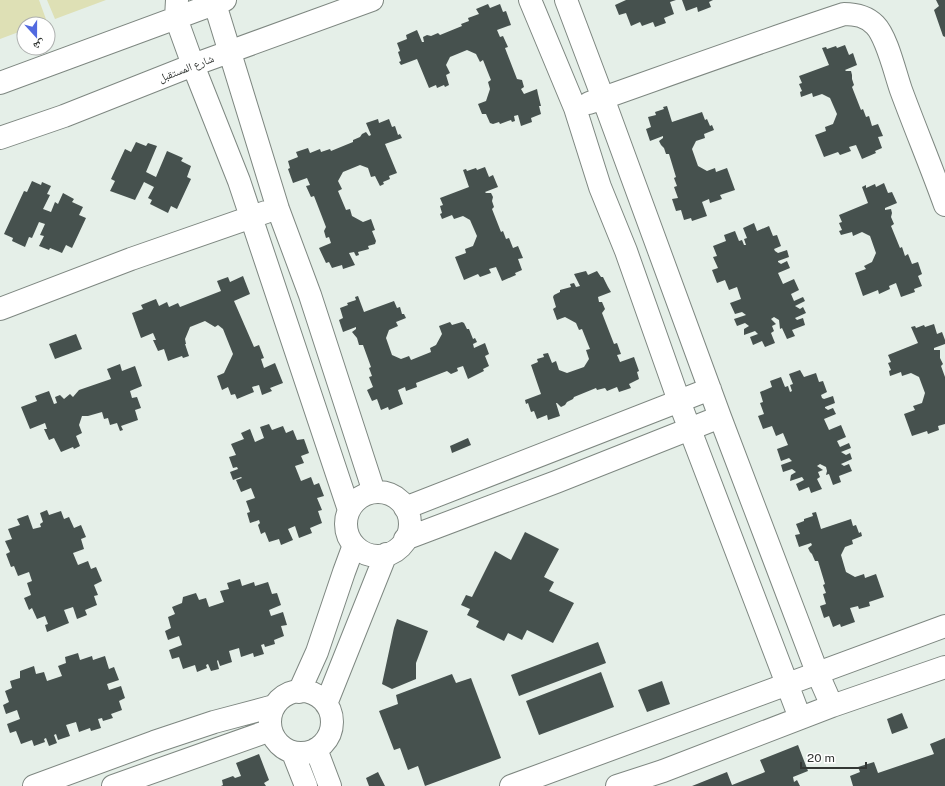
<svg xmlns="http://www.w3.org/2000/svg" width="945" height="786" viewBox="0 0 945 786" font-family="'Public Sans','Noto Naskh Arabic',sans-serif">
  <style>
    .green { fill: #dee0b5 }
    .building { fill: #46514e }
    .lines { fill: none; stroke-linecap: round; stroke-linejoin: round }
    .minor-casing { stroke: #7e8781; stroke-width: 24 }
    .minor { stroke: #fff; stroke-width: 22 }
    .labels { text-anchor: middle; stroke-width: 4; stroke-linejoin: round; paint-order: stroke }
    .street-label { font-size: 11px; fill: #333734; stroke: #fff }
  </style>
  <rect width="100%" height="100%" fill="#e5efe8"/>
  <path class="green" d="M0 0H39L47 22 41 24H24V30L0 39Z
    M47 0H106L55 19Z"/>
  <path class="building" d="M626 0H676L670 2 674 14 664 18 666 23 655 27 653 22 642 26 640 22 631 26 626 13 619 15 615 5Z
    M682 0H713L709 2 711 7 698 12 697 7 686 11Z
    M936 0H945V37L943 36 934 10 939 6Z
    M488 4 490 8 500 4 503 12 506 11 511 25 497 30 500 37 503 36 508 47 505 48 517 79 522 80 524 87 521 89 524 94 537 89 538 94 541 106H539L541 114 531 118 532 122 521 126 518 115 514 116 515 121 512 122 511 120 500 124 499 122 493 124 490 123 486 114H482L478 104 486 101 490 89 488 82 491 80 483 60 480 62 476 54 467 50 450 57 446 65 450 73 446 75 449 85 445 87 444 85 437 88 436 85 429 88 417 59 401 65 399 62 401 61 398 52 400 51 397 43 407 39 406 35 417 30 422 42H424L423 37 427 35 431 36 438 33 440 35 462 26 461 24 469 21 468 18 479 14 476 9Z
    M845 45 849 55 853 53 857 65 845 70 846 71H851L852 75V79L854 85 852 87 861 110 863 109 866 117 869 116 872 126 878 124 883 136 878 137 882 148 875 151 876 153 862 159 856 145 849 147 851 151 840 155 838 152 824 157 815 135 826 131 825 127 833 124 837 114 830 98 822 94 813 97 812 93 801 97 800 92 802 91 799 84 802 83 799 76 829 65 822 48 826 47 827 49 836 46 837 48Z
    M667 106 672 122 702 112 705 120 707 119 710 126 712 125 714 130 704 134 705 138 696 141 692 149 698 166 707 171 715 168 716 172 727 168 735 190 720 195 722 199 710 203 709 199 702 202 707 216 692 221 691 218 684 220 681 210 676 211 672 199 678 198 674 187 677 186 674 178 676 177 669 154H666L664 148 661 145 659 141 663 138V136L650 141 646 129 651 127 648 117 656 115 655 112 664 109 663 107Z
    M378 119 379 123 389 119 392 127 395 126 398 135 400 134 402 138 385 144 397 173 389 176 390 179 383 182 384 184 380 186 375 176 371 177 368 168 360 165 343 172 338 181 342 189 338 191 346 210 350 209 352 216 363 222 371 219 375 230 372 231 376 241 375 244 368 246 369 249 358 252 359 255 356 256 354 252 349 253 355 265 343 269 342 265 332 268 329 262 326 263 319 248 331 243 329 237 326 238 324 231 326 227 314 196 311 197 306 186 310 185 307 178 293 183 288 169 290 168 288 161 298 157 296 152 308 148 310 153 320 149 321 152 330 149 331 151 353 142V140L360 137 362 134 366 132 369 136 371 135 366 123Z
    M136 142 146 146 148 143 157 146 146 172 156 177 167 151 183 158 181 161 191 166 187 177 191 179 177 209 171 206 168 213 150 204 152 200 148 198 154 187 144 182 135 200 110 191 115 181 111 179 125 149 131 152Z
    M485 167 489 177 493 175 498 187 485 192 486 193H491L493 197 492 201 494 207 492 209 501 232 503 231 506 239 509 238 513 248 518 246 523 258 518 259 522 270 515 273 516 275 502 281 496 267 489 269 491 273 480 277 478 274 464 280 455 257 466 253 465 249 473 246 477 236 470 220 463 216 454 219 452 215 442 219 440 214 442 213 440 206 443 205 440 198 469 187 463 170 466 169 467 171 476 168 477 170Z
    M32 181 41 185 42 182 51 186 47 194 50 195 43 209 51 212 55 202 58 204 63 193 74 199 72 202 83 207 79 215 86 218 72 248 66 245 62 253 50 248 49 250 39 246 44 236 40 235 45 224 39 222 32 238 29 237 25 247 12 241 13 238 4 234 24 191 27 192Z
    M884 183 888 193 892 192 897 203 885 208V210L891 209 892 213 891 217 894 224 891 226 900 248 902 247 905 256 908 254 912 264 918 262 922 274 918 276 922 286 914 289 915 292 901 297 896 283 889 286 890 289 879 294 878 290 863 296 855 273 866 269 864 266 872 262 876 253 870 236 862 232 853 236 852 232 841 235 839 231 842 230 839 223 842 222 839 215 868 203 862 187 866 185V188L875 184 876 187Z
    M754 223 757 231 769 226 773 236 777 235 781 246 774 249 775 251 778 253 787 250 789 257 778 261V262L781 264 787 261 790 268 778 273 783 284 794 279 799 290 791 294 794 301 803 297 805 301 795 306 800 309 803 307 806 313 795 318 797 320 803 318 805 325 792 330 795 336 787 339 782 328 780 329 779 320 774 317 771 319 776 324 772 326 774 331 771 333 775 343 765 347 762 341 753 345 750 337 758 334 755 331 744 335V329L749 326 745 323 737 326 734 319 746 315 742 312 735 314 730 303 741 299 737 287 729 290 725 280 717 283 712 270 718 268 713 257 717 256 713 246 726 241 724 235 735 231 739 241 742 240 744 245H746L744 239 747 238 743 228Z
    M586 271 588 275 597 271 601 277H603L608 287 611 292 598 297 599 302H602L605 309 602 313 614 344 617 343 621 354 617 355 620 362 634 357 639 371 637 372 639 379 629 384 631 388 619 392 617 387 607 391 605 388 597 390 596 388 574 397 573 399 567 402 565 405 561 407 557 403H556L560 416 548 420 547 415 537 419 534 411 531 412 528 403 526 404 525 400 541 394 531 365 538 362 537 359 544 357 543 354 548 353 552 363 556 361 559 370 567 373 584 367 589 359 586 350 590 349 582 329 579 330 576 323 565 317 557 320 553 309 556 307 553 297 554 295 560 292V290L571 287 570 284 574 283 576 287 580 286 574 274Z
    M243 276 250 294 234 301 254 347 259 345 264 358 261 359 264 368 275 363 283 383 270 388 272 391 262 395 259 385 252 387 254 392 237 399 235 394 231 395 228 387 222 390 217 376 224 373 233 354 223 329 218 325 215 327 205 321 190 327 185 339 186 344H185L189 356 183 358 182 356 168 361 164 349 158 351 153 340H156L153 333 141 338 132 313 143 309 141 305 156 299 159 306 167 302 169 307 178 303 180 307 221 291 217 281 228 277 230 282Z
    M358 296 364 312 394 301 397 308 400 307 402 314H404L406 318 396 322 398 326 389 330 386 338 392 355 401 359 409 356 411 360 431 352 430 348 436 345 442 334 439 326 450 322 452 325 462 322 464 323 467 329H469L473 339 475 338 477 342 473 344 474 348 485 343 489 354 485 356 489 366 483 369 484 371 468 379 463 366 457 368 458 371 451 374 447 371 416 383 417 387 406 391 405 387 398 390 403 404 389 410 388 407 381 410 377 399 372 401 367 390 373 387 369 377 372 376 369 368 371 367 363 345H359L357 338 352 332 356 329V327L343 332 339 320 343 318 340 308 348 305 347 303 356 300 355 297Z
    M934 324 937 334 942 332 945 340V344L934 348V350H940V358L943 364 941 366 945 377V424L938 426 939 430 928 434 927 431 912 436 904 414 915 410 913 406 922 403 925 393 919 377 911 373 902 376 901 372 890 376 889 371 891 370 888 363 891 362 888 355 918 343 911 327 915 326 916 328 924 325 925 327Z
    M76 334 82 349 55 359 49 344Z
    M120 364 122 371 135 366 142 386 130 391 132 398 137 397 141 408 135 410 138 420 121 426 123 430 120 431 117 423 110 425 108 418 104 419 102 412 88 416H82L79 425 82 433 76 436 80 446 74 449 73 447 61 452 54 438 49 440 44 429H47L45 423 30 429 21 407 37 401 35 396 49 391 54 404 57 403 55 397 60 395 64 399 70 394 73 397 79 390 111 379 107 369Z
    M800 370 804 377 816 373 819 382 823 381 827 392 821 395 822 398 824 399 833 396 835 403 825 407V408L828 410 833 408 836 414 824 419 829 430 841 425 846 437 837 441 840 447 849 443 851 448 841 452 846 455 850 453 852 459 841 464 844 466 849 464 852 471 839 476 841 482 833 485 829 474 826 475 827 471 826 467 820 464 817 466 823 470 818 472 820 477 817 479 822 489 811 493 809 487 799 491 796 484 804 480 802 477 790 481 791 475 796 472 792 469 783 472 781 465 792 461 789 458 781 461 777 449 788 445 783 433 776 436 772 426 763 429 758 416 764 414 760 403 763 402 760 392 772 387 770 381 781 377 785 387 788 386 790 392 792 391 790 385 793 384 789 374Z
    M269 424 272 430 283 426 286 433 293 430 297 440 304 439 309 453 301 456 304 463 295 466 301 481 311 477 314 485 319 483 324 496 317 498 322 510 318 511 322 523 310 528 312 533 299 538 295 526 288 529 293 540 281 545 279 539 269 542 265 532 261 534 258 525 260 523 259 520 250 523 247 513 250 512 246 501 255 498 251 488 241 492 236 480 242 478 241 477 233 480 230 472 238 469 237 467 233 468 229 457 236 455 231 444 244 439 241 433 250 429 255 442 264 438 260 427Z
    M468 438 471 445 452 453 450 446Z
    M47 510 49 515 61 511 64 519 69 517 74 528 81 525 86 537 81 539 84 549 73 553 78 565 88 561 91 569 96 567 102 581 94 585 98 595 94 596 97 605 85 610 87 615 77 619 73 607 64 610 69 623 47 632 45 625 48 624 45 616 37 619 32 608 29 610 24 598 31 595 27 583 32 581 29 572 18 576 14 566 11 567 6 554 10 552 5 541 12 539 8 529 20 525 17 519 28 515 33 529 41 527 40 524 43 522 40 513Z
    M816 512 821 529 851 519 853 526 856 525 859 533 861 532 862 536 852 540 853 544 845 547 841 555 846 572 855 577 864 574 865 578 876 574 884 597 869 602 870 606 859 609 858 606 850 608 855 622 841 627 840 624 833 627 829 616 824 618 820 606 826 604 823 594 826 593 823 585 825 584 818 561H815L812 554 810 552 808 548 812 545 811 543 799 547 795 535 800 534 796 524 804 521V519L813 516 812 513Z
    M525 532 559 549 544 577 554 582 549 591 574 603 553 643 527 630 522 640 508 633 504 641 476 627 479 621 467 615 470 609 461 605 466 595 472 597 495 551 511 560Z
    M240 579 242 586 254 582 255 586 268 582 272 594 277 593 281 605 269 610 271 616 283 612 287 625 281 626 284 636 274 640 275 644 265 647 264 644 261 645 264 654 254 657 253 653 241 657 239 648 229 651 232 662 220 666 218 660 217 661 219 669 211 671 208 664 206 665 207 668 197 672 195 665 183 669 179 657 172 659 169 650 182 645 179 636 168 640 165 631 171 628 168 617 175 614 172 607 182 603 183 597 196 593 199 600 206 598 209 607 224 602 220 591 229 589 227 583Z
    M397 619 428 631 416 663V679L392 689 382 684 394 628Z
    M598 642 606 663 519 696 511 675Z
    M78 653 80 660 92 656 93 660 105 656 109 669 114 667 119 680 107 684 109 690 121 686 125 698 119 701 122 710 111 714 113 718 103 721 102 718 98 719 101 728 91 731 90 728 79 732 76 722 66 725 70 736 58 740 56 734 54 735 57 743 49 746 46 738 44 739 45 742 34 746 32 740 21 744 16 731 10 733 7 724 20 719 17 710 6 714 3 705 9 702 5 691 12 688 10 681 20 678V671L34 666 36 674 44 672 47 681 62 676 58 666 66 663 65 657Z
    M601 672 614 707 539 735 526 701Z
    M452 674 456 683 471 678 501 758 425 786 418 766 408 770 400 748 394 750 379 711 398 704 396 695Z
    M662 681 670 704 647 712 638 690Z
    M902 713 908 728 892 734 887 719Z
    M945 738V786H853L850 776 860 772 858 767 874 762 878 773 934 754 930 744Z
    M798 745 808 771 793 777 794 782 797 780 800 786H692L727 772 732 785 765 772 760 760Z
    M259 754 269 780 264 783 266 786H221L223 785 222 780 233 776 235 778 241 776 236 763Z
    M378 772 385 786H369L366 778Z"/>
  <g class="lines">
    <g class="minor-casing">
      <path id="minor" d="M177 0 176 18 193 65 239 181 349 510
        M210 0 215 4 278 209 310 295 374 492
        M530 0 575 108 600 187 626 251 679 401 800 718
        M566 0 603 98 720 417 817 672 832 706
        M0 83 225 0
        M589 103C674 73 759 42 844 14 856 14 866 16 875 25 887 37 895 73 901 90 915 128 931 166 945 205
        M0 138 64 116 193 65 372 0
        M0 309 131 259 266 212
        M346 524a32 32 0 1 1 64 0a32 32 0 1 1-64 0Z
        M405 508 710 389
        M405 539 556 482 720 417
        M270 722a31 31 0 1 1 62 0a31 31 0 1 1-62 0Z
        M299 692 317 652 344 572 354 545
        M326 704 386 554
        M316 749 330 786
        M293 753 306 786
        M34 786 154 742 214 722 274 706
        M113 786 271 730
        M511 786 945 626
        M617 786 663 771 832 706 945 667"/>
    </g>
    <use href="#minor" class="minor"/>
  </g>
  <g class="labels">
    <g class="street-label">
      <text transform="translate(186 68) rotate(-21)" y="4">شارع المستقبل</text>
    </g>
  </g>
  <g transform="translate(36 36) rotate(159)"><circle r="19" fill="#ffffff" stroke="#adafae"/>
  <path d="M0-3L7 15L0 10L-7 15Z" fill="#526ae0"/>
  <text y="-6" font-size="11" font-weight="bold" text-anchor="middle" fill="#333734">ش</text>
  </g>
  <path d="M801 762v6h65v-6" fill="none" stroke="#333734" stroke-width="2"/>
  <text x="807" y="762" font-size="12" fill="#333734" stroke="#ffffff" stroke-width="3" paint-order="stroke">20 m</text>
</svg>
